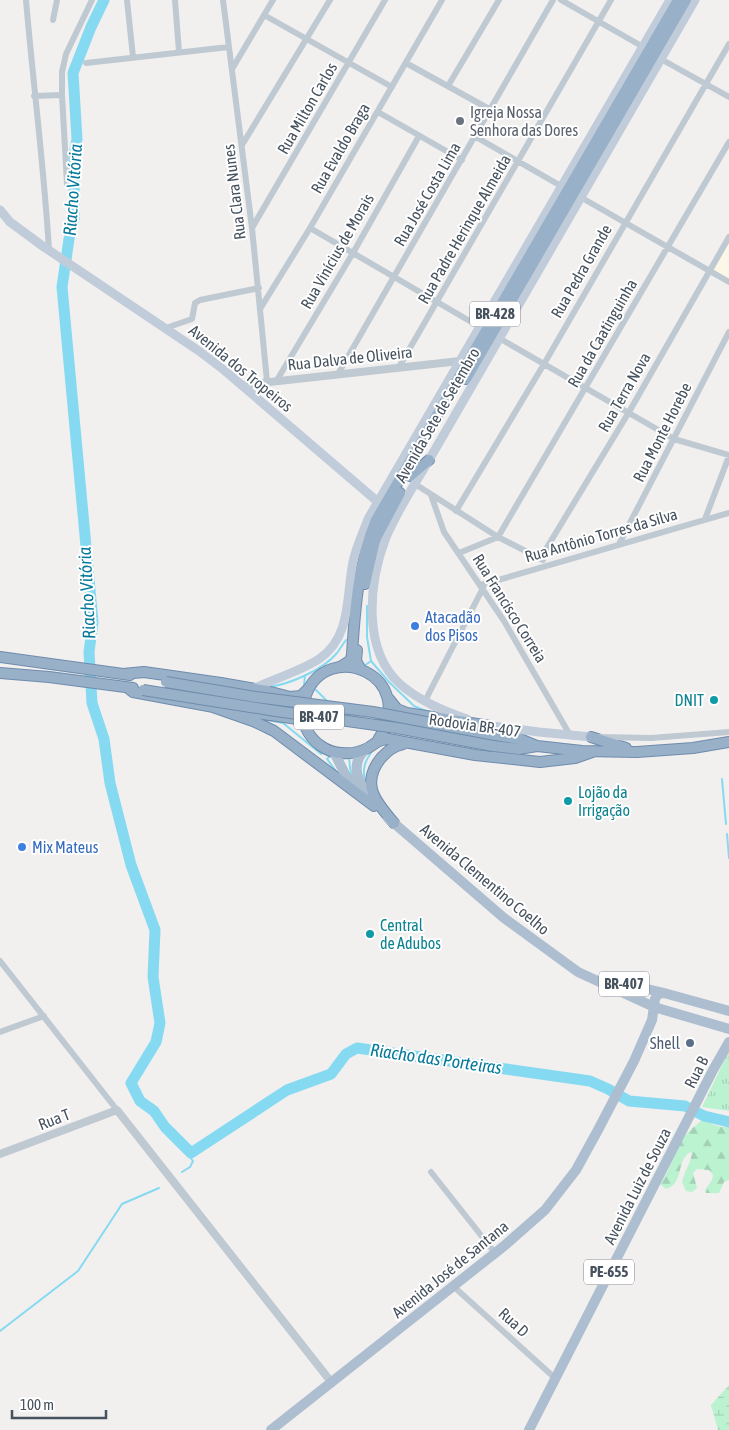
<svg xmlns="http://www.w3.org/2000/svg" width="729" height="1430" viewBox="0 0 729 1430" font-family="'Asap Condensed',sans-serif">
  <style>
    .commercial { fill: #fdf7e8 }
    .grass { fill: url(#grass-tufts) }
    .forest { fill: url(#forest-firs) }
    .wetland { fill: url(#wetland-marsh) }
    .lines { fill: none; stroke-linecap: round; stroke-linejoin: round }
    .stream { stroke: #85daf1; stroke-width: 2 }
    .river { stroke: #85daf1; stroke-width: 11 }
    .trunk-casing { stroke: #6f8cad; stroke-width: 12 }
    .minor { stroke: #bfc9d2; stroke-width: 6 }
    .tertiary { stroke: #bfc9d2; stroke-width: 8 }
    .secondary { stroke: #c0ccd9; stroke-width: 9 }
    .primary { stroke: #adbed0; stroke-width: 10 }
    .trunk { stroke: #98b0c8; stroke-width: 10 }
    .trunk-bridge-casing { stroke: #6f8cad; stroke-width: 12; stroke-linecap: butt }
    .trunk-bridge { stroke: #98b0c8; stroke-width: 10 }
    .worship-dot { fill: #6b7280; stroke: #fff; stroke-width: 2 }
    .shop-dot { fill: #3f7fe0; stroke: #fff; stroke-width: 2 }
    .culture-dot { fill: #0f9aa8; stroke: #fff; stroke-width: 2 }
    .service-dot { fill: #5c6f8a; stroke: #fff; stroke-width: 2 }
    .labels { text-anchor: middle; stroke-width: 4; stroke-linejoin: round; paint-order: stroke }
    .shield { fill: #fff; stroke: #7e868e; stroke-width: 1 }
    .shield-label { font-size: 15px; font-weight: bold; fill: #46525e }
    .street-label { font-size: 16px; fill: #46525e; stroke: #fff }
    .worship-label { font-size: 16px; fill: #5b616d; stroke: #fff; text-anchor: start }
    .shop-label { font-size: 16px; fill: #366cbe; stroke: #fff; text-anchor: start }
    .culture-label { font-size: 16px; fill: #0d838f; stroke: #fff; text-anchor: start }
    .service-label { font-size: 16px; fill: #4e5e75; stroke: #fff; text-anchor: end }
    .water-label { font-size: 18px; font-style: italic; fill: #067a9b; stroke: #fff }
  </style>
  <defs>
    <pattern id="grass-tufts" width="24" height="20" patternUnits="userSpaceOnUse" patternTransform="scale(1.25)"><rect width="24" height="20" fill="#bbf2d0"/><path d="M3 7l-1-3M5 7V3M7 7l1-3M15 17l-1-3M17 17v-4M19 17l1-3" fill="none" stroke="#a2d1b5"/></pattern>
    <pattern id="forest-firs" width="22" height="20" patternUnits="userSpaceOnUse" patternTransform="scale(1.25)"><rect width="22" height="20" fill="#bbf2d0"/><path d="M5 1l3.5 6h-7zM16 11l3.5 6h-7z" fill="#a2d1b5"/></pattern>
    <pattern id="wetland-marsh" width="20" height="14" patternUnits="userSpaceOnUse" patternTransform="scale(1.25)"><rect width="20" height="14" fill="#bbf2d0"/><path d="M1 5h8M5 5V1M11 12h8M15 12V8" fill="none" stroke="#a2d1b5"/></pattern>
  </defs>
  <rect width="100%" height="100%" fill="#f2efef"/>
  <path class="commercial" d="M729 237V282L709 271Z"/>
  <path class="grass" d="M729 1052V1111L702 1107 727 1055Z"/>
  <path class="forest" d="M701 1121C713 1122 715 1128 729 1127V1180L724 1182 719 1193H706L705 1190 712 1180 713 1175 709 1170 697 1169 693 1173 697 1188 692 1192 686 1191 682 1182C684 1172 690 1165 692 1153L690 1152C676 1161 684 1184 666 1189L660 1184C678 1158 672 1142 701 1121Z"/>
  <path class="wetland" d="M729 1385V1430H718L711 1405Z"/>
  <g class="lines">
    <path class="stream" d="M367 606V637L371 661 389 682 414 706 426 711
      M364 666 371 661
      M304 686 305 675
      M269 687C290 684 323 670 337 653 340 649 343 644 346 640
      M316 690 329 703
      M310 711 321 710
      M262 719 283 723 321 754
      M331 755 327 759 336 771
      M349 756 350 768 352 776
      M722 779 726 824
      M365 781C362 769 365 761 372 751
      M727 834 729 858
      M182 1172 190 1167 193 1161 189 1156 191 1153
      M0 1331 78 1271 122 1204 159 1188"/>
    <path class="river" d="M104 0 91 27 73 73 77 139 74 155V219L69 239 62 287 93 622 89 652 92 703 104 739 110 783 131 865 155 930 153 977 160 1023 156 1042 131 1083 140 1101 154 1111 165 1127 191 1153 287 1090 331 1074 346 1054 357 1048 590 1081 608 1089 629 1101 685 1106 704 1116 729 1122"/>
    <g class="trunk-casing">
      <path id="trunk" d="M466 379 686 0
        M410 476 429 460
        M365 584 375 540 400 493
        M357 650 356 661 360 668
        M0 657 130 675
        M340 667 351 660 352 654C355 608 358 563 376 520L678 0
        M0 673 49 677 133 688
        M123 674 144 672 221 683 267 691 290 697 301 696 308 689
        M128 688 133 692 219 708
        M389 699 397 709 407 713 490 726
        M213 707 253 721 274 731 374 806
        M241 711 298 719 305 724
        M495 735 520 739 537 746
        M591 737 626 748
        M378 740C420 675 327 638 306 695 302 706 302 717 306 728 312 742 327 753 342 753 350 754 360 752 368 748 376 743 378 740 388 739L475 755 540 762 575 758 595 751
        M493 746 519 749 537 746 582 751 637 752 693 748 729 742
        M394 823C376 802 360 784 381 758 388 751 393 746 403 744"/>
    </g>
    <path class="minor" d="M26 0C33 83 44 166 49 250
      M127 0 133 57
      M175 0 179 52
      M223 0 252 228 267 381
      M561 0 645 48
      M264 15 392 87
      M53 20 57 0
      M659 58 729 97
      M86 63 229 47
      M406 63 491 110
      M232 69 273 0
      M448 86 499 0
      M34 96 62 95
      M378 112 462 160
      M476 137 561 186
      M242 145 330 0
      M67 184 62 95V72L66 54 92 0
      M582 198 729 282
      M252 228 385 0
      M310 228 480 327
      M260 309 310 228 442 0
      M166 328 192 319 195 303 200 300 259 288
      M499 338 674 439 729 455
      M399 367 611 0
      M338 374 553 0
      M277 380 353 253 419 136
      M415 484 498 537 543 560
      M431 495 444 532 504 621 570 735
      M456 511 544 364 729 44
      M705 519 729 456
      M619 544 729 332
      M459 553 498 537 729 142
      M540 559 629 412 729 237
      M481 585 729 513
      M425 701 483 588
      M600 737 651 738 729 732
      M0 961 117 1110
      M0 1032 44 1016
      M431 1172 495 1253
      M453 1286 556 1379"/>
    <path class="tertiary" d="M243 385 460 361
      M0 1154 117 1110 332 1383"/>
    <path class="secondary" d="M0 210 10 222 44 247 199 351 224 370 378 502
      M253 689C275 678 299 672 319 659 352 637 346 596 353 562 356 547 363 533 368 519L670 0
      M467 719C444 711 419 701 400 684 362 650 369 583 385 540 396 512 414 486 429 460L695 0
      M485 725 539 732 591 737"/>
    <path class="primary" d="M367 748C346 766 361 787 375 804
      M334 752 345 774 359 792
      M388 818 504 918 578 972 654 1007 729 1029
      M609 980 664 993 729 1011
      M271 1430 504 1246 545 1210 576 1170 598 1130 634 1061 652 1020 655 999 658 994 664 993
      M529 1430 713 1070 729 1042"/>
    <use href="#trunk" class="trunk"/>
    <g class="trunk-bridge-casing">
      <path id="trunk-bridge" d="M166 682 256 697 373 712 495 735
        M143 690 276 711 397 728 493 746"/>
    </g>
    <use href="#trunk-bridge" class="trunk-bridge"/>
  </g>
  <circle class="worship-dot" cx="460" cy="121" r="5"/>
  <g class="shop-dot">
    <circle cx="415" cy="626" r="5"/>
    <circle cx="22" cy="847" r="5"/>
  </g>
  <g class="culture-dot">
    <circle cx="714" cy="700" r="5"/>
    <circle cx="568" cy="801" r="5"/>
    <circle cx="370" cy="934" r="5"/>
  </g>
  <circle class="service-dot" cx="690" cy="1043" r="5"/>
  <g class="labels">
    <g class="shield">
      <rect x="470" y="301.5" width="50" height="25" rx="4"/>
      <rect x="294" y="704.5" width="50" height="25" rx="4"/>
      <rect x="599" y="971.5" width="50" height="25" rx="4"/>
      <rect x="584" y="1259.5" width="50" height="25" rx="4"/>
    </g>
    <g class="shield-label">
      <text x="495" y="319">BR-428</text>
      <text x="319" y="722">BR-407</text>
      <text x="624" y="989">BR-407</text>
      <text x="609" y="1277">PE-655</text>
    </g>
    <g class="street-label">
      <text transform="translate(307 108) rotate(-60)" y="6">Rua Milton Carlos</text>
      <text transform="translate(340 148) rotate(-60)" y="6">Rua Evaldo Braga</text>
      <text transform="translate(234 192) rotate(-97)" y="6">Rua Clara Nunes</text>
      <text transform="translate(427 194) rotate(-60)" y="6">Rua José Costa Lima</text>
      <text transform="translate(464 229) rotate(-60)" y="6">Rua Padre Herinque Almeida</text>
      <text transform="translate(337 251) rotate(-60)" y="6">Rua Vinícius de Morais</text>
      <text transform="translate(581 271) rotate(-60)" y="6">Rua Pedra Grande</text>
      <text transform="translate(602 333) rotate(-60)" y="6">Rua da Caatinguinha</text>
      <text transform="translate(350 358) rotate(-6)" y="6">Rua Dalva de Oliveira</text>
      <text transform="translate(241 368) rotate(39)" y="6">Avenida dos Tropeiros</text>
      <text transform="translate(624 392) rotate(-60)" y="6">Rua Terra Nova</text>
      <text transform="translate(437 415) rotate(-60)" y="6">Avenida Sete de Setembro</text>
      <text transform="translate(662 432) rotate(-63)" y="6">Rua Monte Horebe</text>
      <text transform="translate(601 535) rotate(-16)" y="6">Rua Antônio Torres da Silva</text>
      <text transform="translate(510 608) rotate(58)" y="6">Rua Francisco Correia</text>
      <text transform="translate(475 725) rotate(8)" y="6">Rodovia BR-407</text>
      <text transform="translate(485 879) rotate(40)" y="6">Avenida Clementino Coelho</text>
      <text transform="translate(696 1072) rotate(-63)" y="6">Rua B</text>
      <text transform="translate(54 1119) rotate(-21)" y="6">Rua T</text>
      <text transform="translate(637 1186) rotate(-63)" y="6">Avenida Luiz de Souza</text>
      <text transform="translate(450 1269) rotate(-39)" y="6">Avenida José de Santana</text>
      <text transform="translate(514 1322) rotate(42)" y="6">Rua D</text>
    </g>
    <g class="worship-label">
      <text x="470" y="118">Igreja Nossa<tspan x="470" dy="18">Senhora das Dores</tspan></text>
    </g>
    <g class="shop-label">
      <text x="425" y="623">Atacadão<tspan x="425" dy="18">dos Pisos</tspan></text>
      <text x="32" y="853">Mix Mateus</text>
    </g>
    <g class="culture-label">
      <text x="704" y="706" text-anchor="end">DNIT</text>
      <text x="578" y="798">Lojão da<tspan x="578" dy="18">Irrigação</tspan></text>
      <text x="380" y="931">Central<tspan x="380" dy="18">de Adubos</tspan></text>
    </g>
    <g class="service-label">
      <text x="680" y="1049">Shell</text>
    </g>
    <g class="water-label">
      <text transform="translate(73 190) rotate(-86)" y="6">Riacho Vitória</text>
      <text transform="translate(87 593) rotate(-93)" y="6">Riacho Vitória</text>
      <text transform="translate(436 1059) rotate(8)" y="6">Riacho das Porteiras</text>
    </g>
  </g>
  <path d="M12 1410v8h94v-8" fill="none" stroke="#46525e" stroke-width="2.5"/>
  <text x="20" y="1410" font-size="15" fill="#46525e" stroke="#ffffff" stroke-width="4" paint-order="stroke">100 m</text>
</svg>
